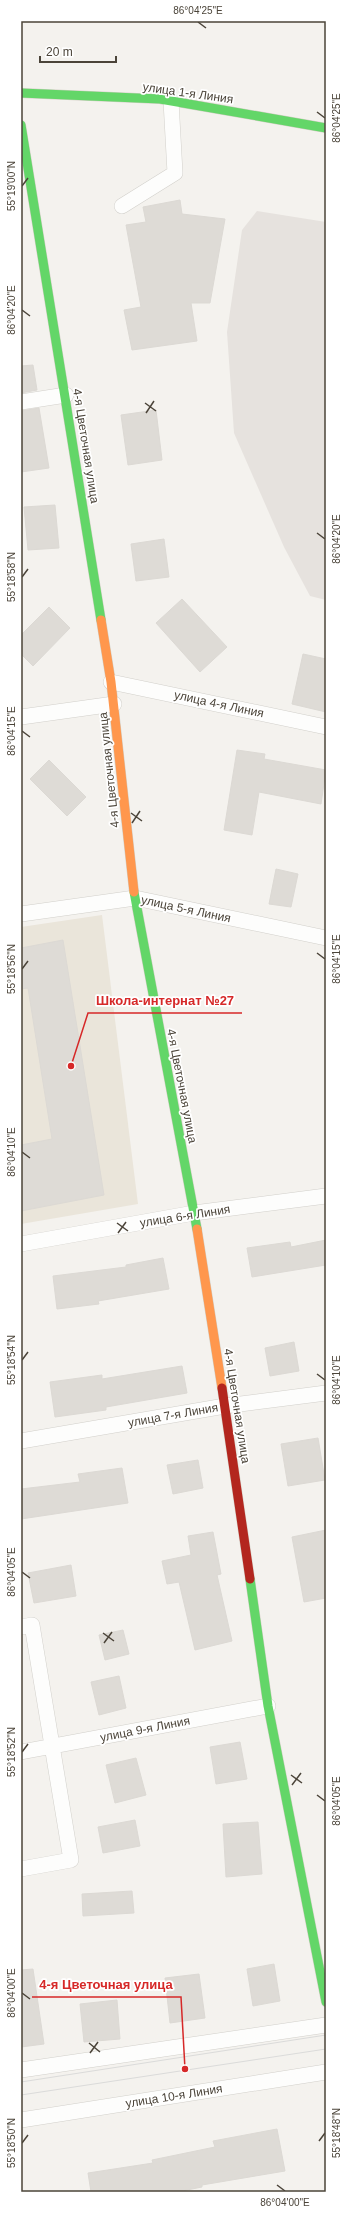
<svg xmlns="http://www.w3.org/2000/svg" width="347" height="2213" viewBox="0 0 347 2213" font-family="Helvetica,sans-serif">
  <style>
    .industrial { fill: #e6e2de }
    .education { fill: #eae5da }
    .building { fill: #dedbd6; stroke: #dcd9d4 }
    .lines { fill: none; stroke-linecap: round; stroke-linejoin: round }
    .lane-casing { stroke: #d2d0cb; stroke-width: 16 }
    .fast-casing { stroke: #d3cfc5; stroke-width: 10 }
    .slow-casing { stroke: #d3cfc5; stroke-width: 10 }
    .jam-casing { stroke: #d3cfc5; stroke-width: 10 }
    .lane { stroke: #fdfdfc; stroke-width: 15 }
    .fast { stroke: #63d668; stroke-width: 9 }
    .slow { stroke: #ff974d; stroke-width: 9 }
    .jam { stroke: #b3261e; stroke-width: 9 }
    .tram { stroke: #dbdbda; stroke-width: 1 }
    .ticks { fill: none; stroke: #4b4439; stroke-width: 1.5 }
    .labels { text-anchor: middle; stroke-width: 3.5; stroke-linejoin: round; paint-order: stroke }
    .street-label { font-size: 12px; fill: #4b4439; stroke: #fff }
    .leader { fill: none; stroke: #d62828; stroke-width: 1.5 }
    .callout-dot { fill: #d62828; stroke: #fff; stroke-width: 1.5 }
    .callout-label { font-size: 13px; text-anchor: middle; font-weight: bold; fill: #d62828; stroke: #fff; stroke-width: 3.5; stroke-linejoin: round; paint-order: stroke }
    .neatline { fill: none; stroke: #4b4439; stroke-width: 1.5 }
    .ticks-label { font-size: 10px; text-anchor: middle; fill: #4b4439 }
  </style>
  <rect width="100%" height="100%" fill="#f4f2ee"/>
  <path class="industrial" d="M257 211 326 222V600L310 596 284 547 234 433 227 332 242 230Z"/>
  <path class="education" d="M102 915 138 1204 21 1224V927Z"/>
  <path class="building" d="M180 200 182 214 225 219 210 303H191L197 341 132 350 124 310 141 307 126 225 146 222 143 207Z
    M33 365 37 390 21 393V366Z
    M39 408 49 468 21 472V411Z
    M156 410 162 460 128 465 121 415Z
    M55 505 59 548 28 550 24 507Z
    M164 539 169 577 136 581 131 544Z
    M182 599 227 647 200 672 156 623Z
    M49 607 70 628 33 666 21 654V635Z
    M303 654 326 659V712L292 704Z
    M237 750 265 754 264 759 326 770 321 804 259 792 252 835 224 830Z
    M49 760 86 797 67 816 30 779Z
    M276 869 298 874 291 907 269 904Z
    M63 940 104 1195 21 1211V1145L52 1139 28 988 21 989V948Z
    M326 1240V1265L252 1277 247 1248 290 1242 291 1247Z
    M163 1258 169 1289 98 1301 99 1304 57 1309 53 1276 126 1267V1265Z
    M294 1342 299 1371 270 1376 265 1348Z
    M182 1366 187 1393 106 1407V1410L55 1417 50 1382 102 1375V1379Z
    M318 1438 325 1480 288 1486 281 1444Z
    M198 1460 203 1488 173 1494 167 1465Z
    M122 1468 128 1503 21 1519V1489L80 1482 78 1474Z
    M326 1530V1598L304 1602 292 1537Z
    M213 1532 221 1574 217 1575 232 1641 195 1650 179 1582 167 1584 162 1561 191 1555 188 1536Z
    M71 1565 76 1596 34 1603 28 1573Z
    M123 1630 129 1654 105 1660 99 1635Z
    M119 1676 126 1708 99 1715 91 1682Z
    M240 1742 247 1779 216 1784 210 1747Z
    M136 1758 146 1795 115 1803 106 1765Z
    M135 1820 140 1846 103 1853 98 1827Z
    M258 1822 262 1874 226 1877 223 1824Z
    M132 1891 134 1913 83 1916 82 1894Z
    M274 1964 280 2001 253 2006 247 1969Z
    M33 1969 44 2044 21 2047V1970Z
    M199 1974 205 2018 170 2023 165 1978Z
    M117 2000 120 2039 84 2042 80 2004Z
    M277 2129 285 2171 202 2185V2187L177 2192H91L88 2173 153 2163 152 2160 215 2147 213 2141Z"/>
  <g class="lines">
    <g class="lane-casing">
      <path id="lane" d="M122 206 175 173 171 101
        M21 402 66 395
        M111 682 326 727
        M21 717 114 704
        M21 914 135 898 326 938
        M21 1244 194 1213 326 1196
        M21 1441 225 1406 326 1393
        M21 1627 32 1625 71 1860 21 1869
        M21 1752 268 1706
        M21 2070 326 2025
        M21 2120 326 2072"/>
    </g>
    <g class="fast-casing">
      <path id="fast" d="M21 93 160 99 326 128
        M21 125 101 620
        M134 892 197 1229
        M250 1579 268 1706 326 2002"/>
    </g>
    <g class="slow-casing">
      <path id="slow" d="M101 620 111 682 134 892
        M197 1229 222 1388"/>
    </g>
    <g class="jam-casing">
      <path id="jam" d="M222 1388 250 1579"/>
    </g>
    <use href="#lane" class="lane"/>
    <use href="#fast" class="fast"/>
    <use href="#slow" class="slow"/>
    <use href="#jam" class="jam"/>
    <path class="tram" d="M21 2082 326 2035
      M21 2095 326 2049"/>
  </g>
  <path class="ticks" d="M198 22 206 28M317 112 325 118M22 186 28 178M22 310 30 316M145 403 156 411M146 413 154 401M317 533 325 539M22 577 28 569M22 731 30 737M131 813 142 821M132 823 140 811M317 953 325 959M22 969 28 961M22 1152 30 1158M117 1223 128 1231M118 1233 126 1222M22 1360 28 1352M317 1374 325 1380M22 1572 30 1578M103 1633 114 1641M104 1643 112 1632M22 1752 28 1744M291 1775 302 1783M292 1785 301 1773M317 1795 325 1801M22 1993 30 1999M89 2043 100 2052M90 2053 98 2042M319 2141 325 2133M22 2143 28 2135M277 2185 285 2191"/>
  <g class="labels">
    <g class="street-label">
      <text transform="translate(188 93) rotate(8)" y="4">улица 1-я Линия</text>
      <text transform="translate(86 446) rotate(81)" y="4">4-я Цветочная улица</text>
      <text transform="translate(219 704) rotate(12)" y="4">улица 4-я Линия</text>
      <text transform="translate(109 770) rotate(-96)" y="4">4-я Цветочная улица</text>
      <text transform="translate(186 909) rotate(12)" y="4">улица 5-я Линия</text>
      <text transform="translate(182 1086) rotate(79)" y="4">4-я Цветочная улица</text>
      <text transform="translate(185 1216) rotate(-9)" y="4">улица 6-я Линия</text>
      <text transform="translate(237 1406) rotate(81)" y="4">4-я Цветочная улица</text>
      <text transform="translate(173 1415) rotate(-10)" y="4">улица 7-я Линия</text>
      <text transform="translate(145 1729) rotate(-11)" y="4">улица 9-я Линия</text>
      <text transform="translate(174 2096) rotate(-9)" y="4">улица 10-я Линия</text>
    </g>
  </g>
  <path class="leader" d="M71 1066L88 1013H242M185 2069L181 1997H32"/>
  <g class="callout-dot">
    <circle cx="71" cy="1066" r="4"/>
    <circle cx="185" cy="2069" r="4"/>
  </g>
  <g class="callout-label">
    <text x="165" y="1005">Школа-интернат №27</text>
    <text x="106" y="1989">4-я Цветочная улица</text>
  </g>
  <rect width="347" height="2213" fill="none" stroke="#ffffff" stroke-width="44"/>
  <path d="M40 56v6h76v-6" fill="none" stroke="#4b4439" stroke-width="2"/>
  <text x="46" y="56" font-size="12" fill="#4b4439" stroke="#ffffff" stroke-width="3" paint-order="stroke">20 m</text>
  <rect x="22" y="22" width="303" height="2169" class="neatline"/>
  <g class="ticks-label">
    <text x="198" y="14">86°04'25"E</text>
    <text transform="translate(336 118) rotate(-90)" y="4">86°04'25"E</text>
    <text transform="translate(11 186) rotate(-90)" y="4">55°19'00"N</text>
    <text transform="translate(11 310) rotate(-90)" y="4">86°04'20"E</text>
    <text transform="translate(336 539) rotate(-90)" y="4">86°04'20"E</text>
    <text transform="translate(11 577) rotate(-90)" y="4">55°18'58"N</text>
    <text transform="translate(11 731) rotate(-90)" y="4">86°04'15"E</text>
    <text transform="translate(336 959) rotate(-90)" y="4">86°04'15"E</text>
    <text transform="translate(11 969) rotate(-90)" y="4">55°18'56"N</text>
    <text transform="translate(11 1152) rotate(-90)" y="4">86°04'10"E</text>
    <text transform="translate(11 1360) rotate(-90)" y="4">55°18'54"N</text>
    <text transform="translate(336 1380) rotate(-90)" y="4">86°04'10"E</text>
    <text transform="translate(11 1572) rotate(-90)" y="4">86°04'05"E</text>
    <text transform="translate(11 1752) rotate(-90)" y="4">55°18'52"N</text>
    <text transform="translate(336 1801) rotate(-90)" y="4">86°04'05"E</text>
    <text transform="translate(11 1993) rotate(-90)" y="4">86°04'00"E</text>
    <text transform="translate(336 2133) rotate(-90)" y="4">55°18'48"N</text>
    <text transform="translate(11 2143) rotate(-90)" y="4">55°18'50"N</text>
    <text x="285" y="2206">86°04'00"E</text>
  </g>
</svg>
